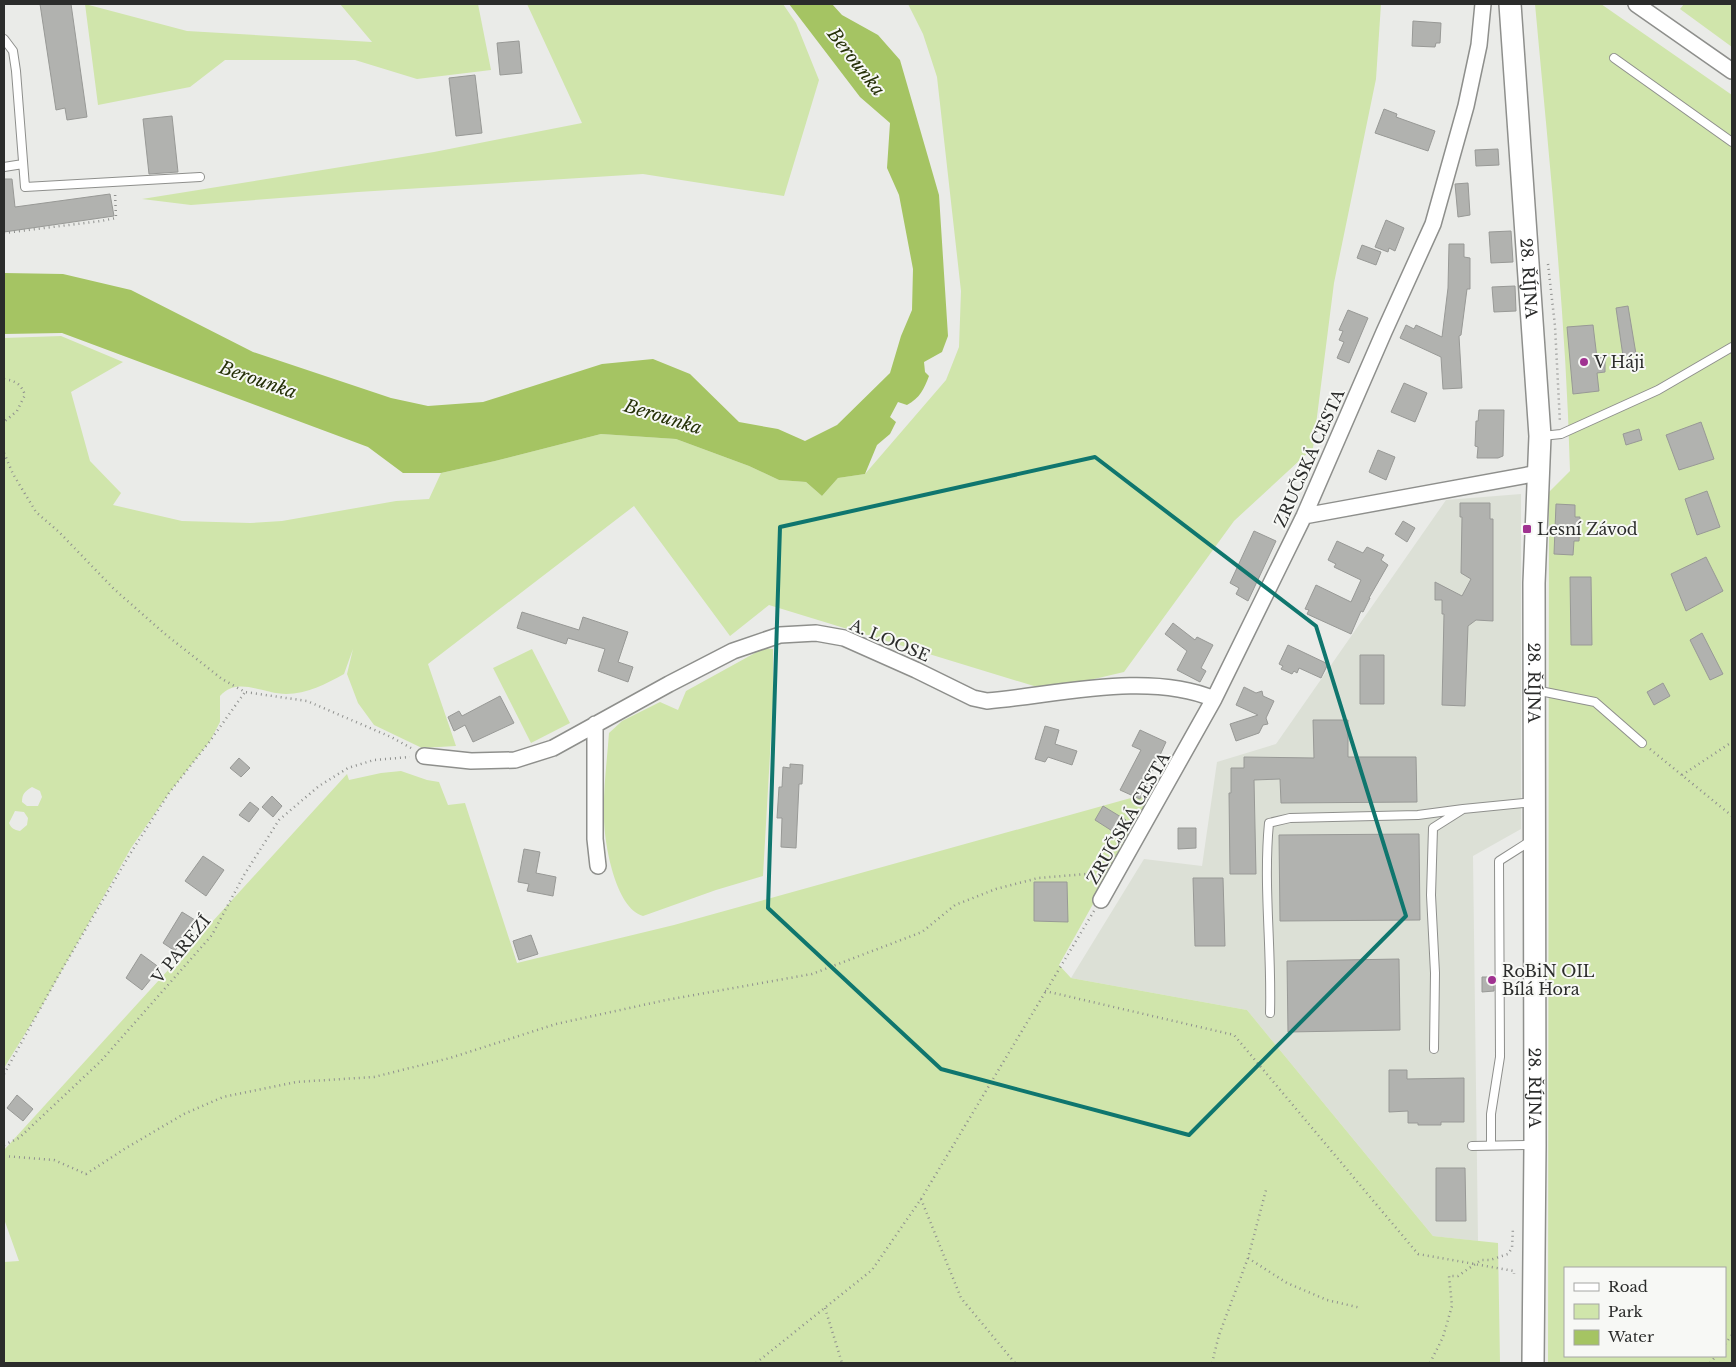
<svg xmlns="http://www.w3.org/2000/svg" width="1736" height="1367" font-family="'Libre Baskerville',serif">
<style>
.built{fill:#dce0d6}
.green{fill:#d0e5ab;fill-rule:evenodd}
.water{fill:#a5c463}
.building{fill:#b1b2af;stroke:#989996}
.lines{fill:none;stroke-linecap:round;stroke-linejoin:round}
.service-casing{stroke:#8e8f8c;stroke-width:10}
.minor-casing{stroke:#8e8f8c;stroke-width:18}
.secondary-casing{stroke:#8e8f8c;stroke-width:24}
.path{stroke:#8f908e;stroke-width:2.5;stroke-dasharray:1 4;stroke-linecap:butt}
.service{stroke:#fff;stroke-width:8}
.minor{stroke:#fff;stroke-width:15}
.secondary{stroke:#fff;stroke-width:21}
.marked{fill:none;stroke:#0f766e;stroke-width:4;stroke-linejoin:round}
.poi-dot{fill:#a03291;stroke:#f7f8f5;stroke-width:2}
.labels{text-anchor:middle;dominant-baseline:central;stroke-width:4;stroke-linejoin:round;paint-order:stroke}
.street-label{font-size:16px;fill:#2b2c2b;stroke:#f7f8f5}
.poi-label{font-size:16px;fill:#2b2c2b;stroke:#f7f8f5;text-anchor:start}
.water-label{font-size:18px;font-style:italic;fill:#263108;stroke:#f7f8f5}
</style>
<rect width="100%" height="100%" fill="#eaebe8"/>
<path class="built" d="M1521,494V829L1473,856L1478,1241L1433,1236L1247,1010L1071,978L1144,859L1202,866L1217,762L1276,744L1446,500Z"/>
<path class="green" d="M340,4H478L491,70L417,79L355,60H225L190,87L98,105L85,4L187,31L372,42Z
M527,4H783L796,23L819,80L784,196L643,174L358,192L191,205L142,199L434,152L582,123Z
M908,4H1381L1376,79L1334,283L1313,448L1234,521L1124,672L1047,690L769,605L730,636L634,506L428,664L456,746L422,748L374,725L358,703L347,674L353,649L344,674C326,684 307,694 286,694C263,694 238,676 220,696V722L210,741L169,793L131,848L39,1011L4,1068V338L61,336L123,362L71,392L90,461L121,493L113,505L182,521L250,523L282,521L396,501L429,499L441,473L495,461L601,434L676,439L749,466L779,480L806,482L822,496L838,478L865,474L946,380L959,347L961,291L937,77L923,34ZM32,787L40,791L42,797L38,806H27L22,802C22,794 25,791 32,787ZM15,811L24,812L28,818L27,825L20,831C14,830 11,828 9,823Z
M1535,4H1601L1732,95V1363H1548L1549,492L1570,471C1566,315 1549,159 1535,4ZM1565,1268H1725V1356H1565Z
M1684,4H1732V47L1680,9Z
M764,648L773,649V702L763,876L716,890L643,916C615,908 604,842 604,817C603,790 607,761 609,733L622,721L660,702L678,710L686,691Z
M532,649L570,723L531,743L493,668Z
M401,771L427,780L439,782L448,805L465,803L517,963L674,925L1156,791L1059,965L1071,978L1247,1010L1433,1236L1498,1243L1500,1363H4V1262L19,1261L4,1219V1150L347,774L349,780L381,773Z"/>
<path class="water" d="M789,4H832L842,15L878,35L900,60L939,195L948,336L942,352L924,362L925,372L929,376C924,389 920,398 907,405L898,402L890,417L896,422L890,434L877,445L865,474L838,478L822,496L806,482L779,480L749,466L676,439L601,434L495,461L441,473H403L368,447L62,333L4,334V273L63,274L131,290L253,352L391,398L428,406L483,402L602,364L653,359L690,374L739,422L778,429L805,441L837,425L890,373L901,336L912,310L913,269L899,195L887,168L890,123L860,97Z"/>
<path class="building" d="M40,4H71L87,117L67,120L65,108L56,110Z
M1413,21L1441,23L1440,43H1436L1435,47L1412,46Z
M519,41L522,73L500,75L497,43Z
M475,75L482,133L456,136L449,78Z
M1384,109L1397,114L1396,117L1435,131L1428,151L1375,133Z
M172,116L178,172L149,174L143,119Z
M1498,149L1499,165L1476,166L1475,150Z
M4,179H12L15,207L110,194L114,216L4,232Z
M1468,183L1470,215L1458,217L1455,184Z
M1386,220L1404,228L1395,251L1389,248L1388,252L1375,247Z
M1511,231L1513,262L1491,263L1489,232Z
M1449,244H1464V257L1470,258V289H1467L1461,335L1459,336L1462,388L1443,389L1441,357L1400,338L1406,325L1414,329L1416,325L1442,337L1448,288Z
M1362,245L1381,252L1376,265L1357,258Z
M1515,286L1516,311L1494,312L1492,287Z
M1628,306L1636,354L1623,356L1616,308Z
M1348,310L1368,318L1349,363L1337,358L1344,342L1339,340L1343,331L1339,330Z
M1593,325L1597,358L1605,357V372L1597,373L1599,391L1573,394L1567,327Z
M1404,383L1427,393L1415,422L1391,412Z
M1479,410H1504L1503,456L1498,458H1477L1478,447L1475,446L1476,421H1478Z
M1701,422L1714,459L1679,470L1666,435Z
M1639,429L1642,440L1626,445L1623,434Z
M1378,450L1395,457L1386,480L1369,472Z
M1707,491L1720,527L1697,535L1685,499Z
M1460,503H1490V519H1493V621L1476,620L1468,626L1465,706L1442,705L1444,614H1442V600H1435V582L1462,596L1471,579L1461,573L1462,517H1460Z
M1556,504L1575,505V517H1580L1579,541H1574L1573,555L1554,554Z
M1403,521L1415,528L1407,542L1395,534Z
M1254,531L1276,541L1248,601L1236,594L1239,588L1230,583Z
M1337,541L1363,553L1367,547L1384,555L1381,560L1388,565L1369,598H1370L1363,612L1361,611L1351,634L1307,614L1309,610L1305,609L1316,585L1351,602L1361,580L1334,567L1336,564L1328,560Z
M1706,557L1723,591L1686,611L1671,574Z
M1570,577H1591L1592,645H1571Z
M522,612L579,630L583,617L628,632L618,662L633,667L628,682L598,671L605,649L568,638L566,644L517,628Z
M1173,623L1195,640L1197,637L1213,645L1201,668L1206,671L1200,682L1177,670L1187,651L1165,634Z
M1702,633L1723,674L1710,680L1690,640Z
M1288,645L1328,664L1321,678L1299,668L1297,673L1294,671L1292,674L1281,669L1283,666L1279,664Z
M1360,655H1384V704H1360Z
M1663,683L1670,696L1654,705L1647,692Z
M1244,687L1256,693L1262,691L1263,696L1274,701L1266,718L1268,724L1263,725L1259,733L1236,741L1230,724L1258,715L1236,705Z
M500,696L514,723L473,742L465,725L454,731L448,717L459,711L462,716Z
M1313,720H1348V757H1416L1417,802L1281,803L1280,779L1254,780L1256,874H1230L1229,793H1231V768H1244V757L1314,758Z
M1045,726L1059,730L1055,744L1077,751L1072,765L1048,757L1045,762L1035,759Z
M1140,730L1166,742L1140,799L1120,790L1141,750L1132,746Z
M239,758L250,768L241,777L230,768Z
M790,764L803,765L802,784H799L796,848L781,847L782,818H777L779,787H782L783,767L790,768Z
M272,796L282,806L273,817L262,807Z
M250,802L259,809L249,822L239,815Z
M1103,806L1126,820L1117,834L1095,820Z
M1178,828H1196V848L1178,849Z
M1419,834L1420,920L1280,921L1279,835Z
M524,849L540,852L536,873L556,877L553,896L527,891L529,884L518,882Z
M203,856L224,870L206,896L185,881Z
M1193,878H1223L1225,946H1195Z
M1034,882H1067L1068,922L1034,921Z
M182,912L195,920L175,951L163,943Z
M531,935L538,954L519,960L513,941Z
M141,954L160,968L142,990L126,978Z
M1399,959L1400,1030L1288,1032L1287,961Z
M1482,977H1494V991L1482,992Z
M1389,1070H1407V1079L1464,1078V1122H1441V1125H1418V1123H1408V1111L1389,1112Z
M17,1095L33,1109L23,1121L7,1108Z
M1436,1168H1465L1466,1221H1436Z"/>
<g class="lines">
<defs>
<path id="service" d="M4,39L13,51L16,71L25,187L200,177
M1614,58L1732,142
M4,167L23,164
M1542,436L1561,434L1658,390L1732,347
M1535,690L1595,702L1642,743
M1270,1013C1272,950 1263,886 1269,823L1290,818L1418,815L1463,809
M1434,1049L1435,973L1431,895L1433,828L1463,809L1534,802
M1491,1145V1114L1500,1057L1499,861L1532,840
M1472,1146L1533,1145"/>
<path id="minor" d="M1636,4L1732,71
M1304,516L1539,473
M595,724V839L598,866
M424,756L471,761L515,760L553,748L669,684L733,651L780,635L816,633L844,638L916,670L973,698L987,701C1056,695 1149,671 1214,699
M1101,900L1214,699L1304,516L1384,332L1433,224L1466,106L1479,45L1483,4"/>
<g id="secondary">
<path id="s1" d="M1510,4L1540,436L1534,583L1535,1145L1533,1363"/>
</g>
</defs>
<use href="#service" class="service-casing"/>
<use href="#minor" class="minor-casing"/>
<use href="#secondary" class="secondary-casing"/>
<path class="path" d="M4,233L101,221L116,218L115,192
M1548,264L1555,326L1560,423
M4,379C16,381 21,384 25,395L17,411L4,422
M4,453L13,474L36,512L59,532L114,589L165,634L222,679L245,692L307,701L391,737L411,748
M1650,749L1732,816
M1682,775L1732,742
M1045,991L1234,1035L1418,1254L1514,1271V1274
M4,1074L61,971L130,854L169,793L210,741L245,692
M4,1145L19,1138L101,1061L212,935L244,875L279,820L319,786L348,768L374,760L410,757
M4,1156L54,1160L86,1174L126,1148L184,1114L223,1097L296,1082L374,1077L450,1058L556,1024L666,1000L812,974L922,932L955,905L996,889L1038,878L1086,874L1098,878
M921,1199L961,1298L1015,1363
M1248,1258L1287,1283L1327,1300L1361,1308
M825,1308L842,1363
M1725,1344L1732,1335
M756,1363L872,1270L921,1199L1094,911
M1212,1363L1219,1335L1248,1258L1266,1190
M1430,1363L1443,1337L1452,1306L1449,1276H1458L1481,1260H1490L1508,1254L1512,1248L1513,1228
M1710,1363L1716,1356"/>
<use href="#service" class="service"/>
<use href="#minor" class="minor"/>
<use href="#secondary" class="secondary"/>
</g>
<path class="marked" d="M1095,457L1316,626L1406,916L1189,1135L941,1069L768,908L780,527Z"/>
<g class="poi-dot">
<circle cx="1584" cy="362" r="5"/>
<rect x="1522" y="524" width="10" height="10" rx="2.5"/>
<circle cx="1492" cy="980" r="5"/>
</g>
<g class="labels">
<g class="street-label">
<text stroke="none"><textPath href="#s1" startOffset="275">28. ŘÍJNA</textPath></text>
<text transform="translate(1309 458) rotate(-66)">ZRUČSKÁ CESTA</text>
<text transform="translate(890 640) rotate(23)">A. LOOSE</text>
<text stroke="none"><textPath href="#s1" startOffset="680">28. ŘÍJNA</textPath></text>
<text transform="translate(1128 818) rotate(-60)">ZRUČSKÁ CESTA</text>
<text transform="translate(181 949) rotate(-51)">V PAREZÍ</text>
<text stroke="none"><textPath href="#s1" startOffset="1085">28. ŘÍJNA</textPath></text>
</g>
<g class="poi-label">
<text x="1594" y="362">V Háji</text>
<text x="1537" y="529">Lesní Závod</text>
<text x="1502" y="971">RoBiN OIL<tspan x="1502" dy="18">Bílá Hora</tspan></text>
</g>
<g class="water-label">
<text transform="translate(856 62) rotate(52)">Berounka</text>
<text transform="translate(258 380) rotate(19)">Berounka</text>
<text transform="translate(663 417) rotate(17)">Berounka</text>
</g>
</g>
<rect width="1736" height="1367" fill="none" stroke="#2b2c2b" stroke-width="10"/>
<rect x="1564" y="1267" width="162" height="90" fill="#f7f8f5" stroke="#a5a6a4"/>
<rect x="1574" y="1283" width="25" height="8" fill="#ffffff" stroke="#a5a6a4"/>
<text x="1608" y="1292" font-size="15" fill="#2b2c2b">Road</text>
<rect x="1574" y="1304" width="25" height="15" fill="#d0e5ab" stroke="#a5a6a4"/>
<text x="1608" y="1317" font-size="15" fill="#2b2c2b">Park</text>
<rect x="1574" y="1330" width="25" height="15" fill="#a5c463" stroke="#a5a6a4"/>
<text x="1608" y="1342" font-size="15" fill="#2b2c2b">Water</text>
</svg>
